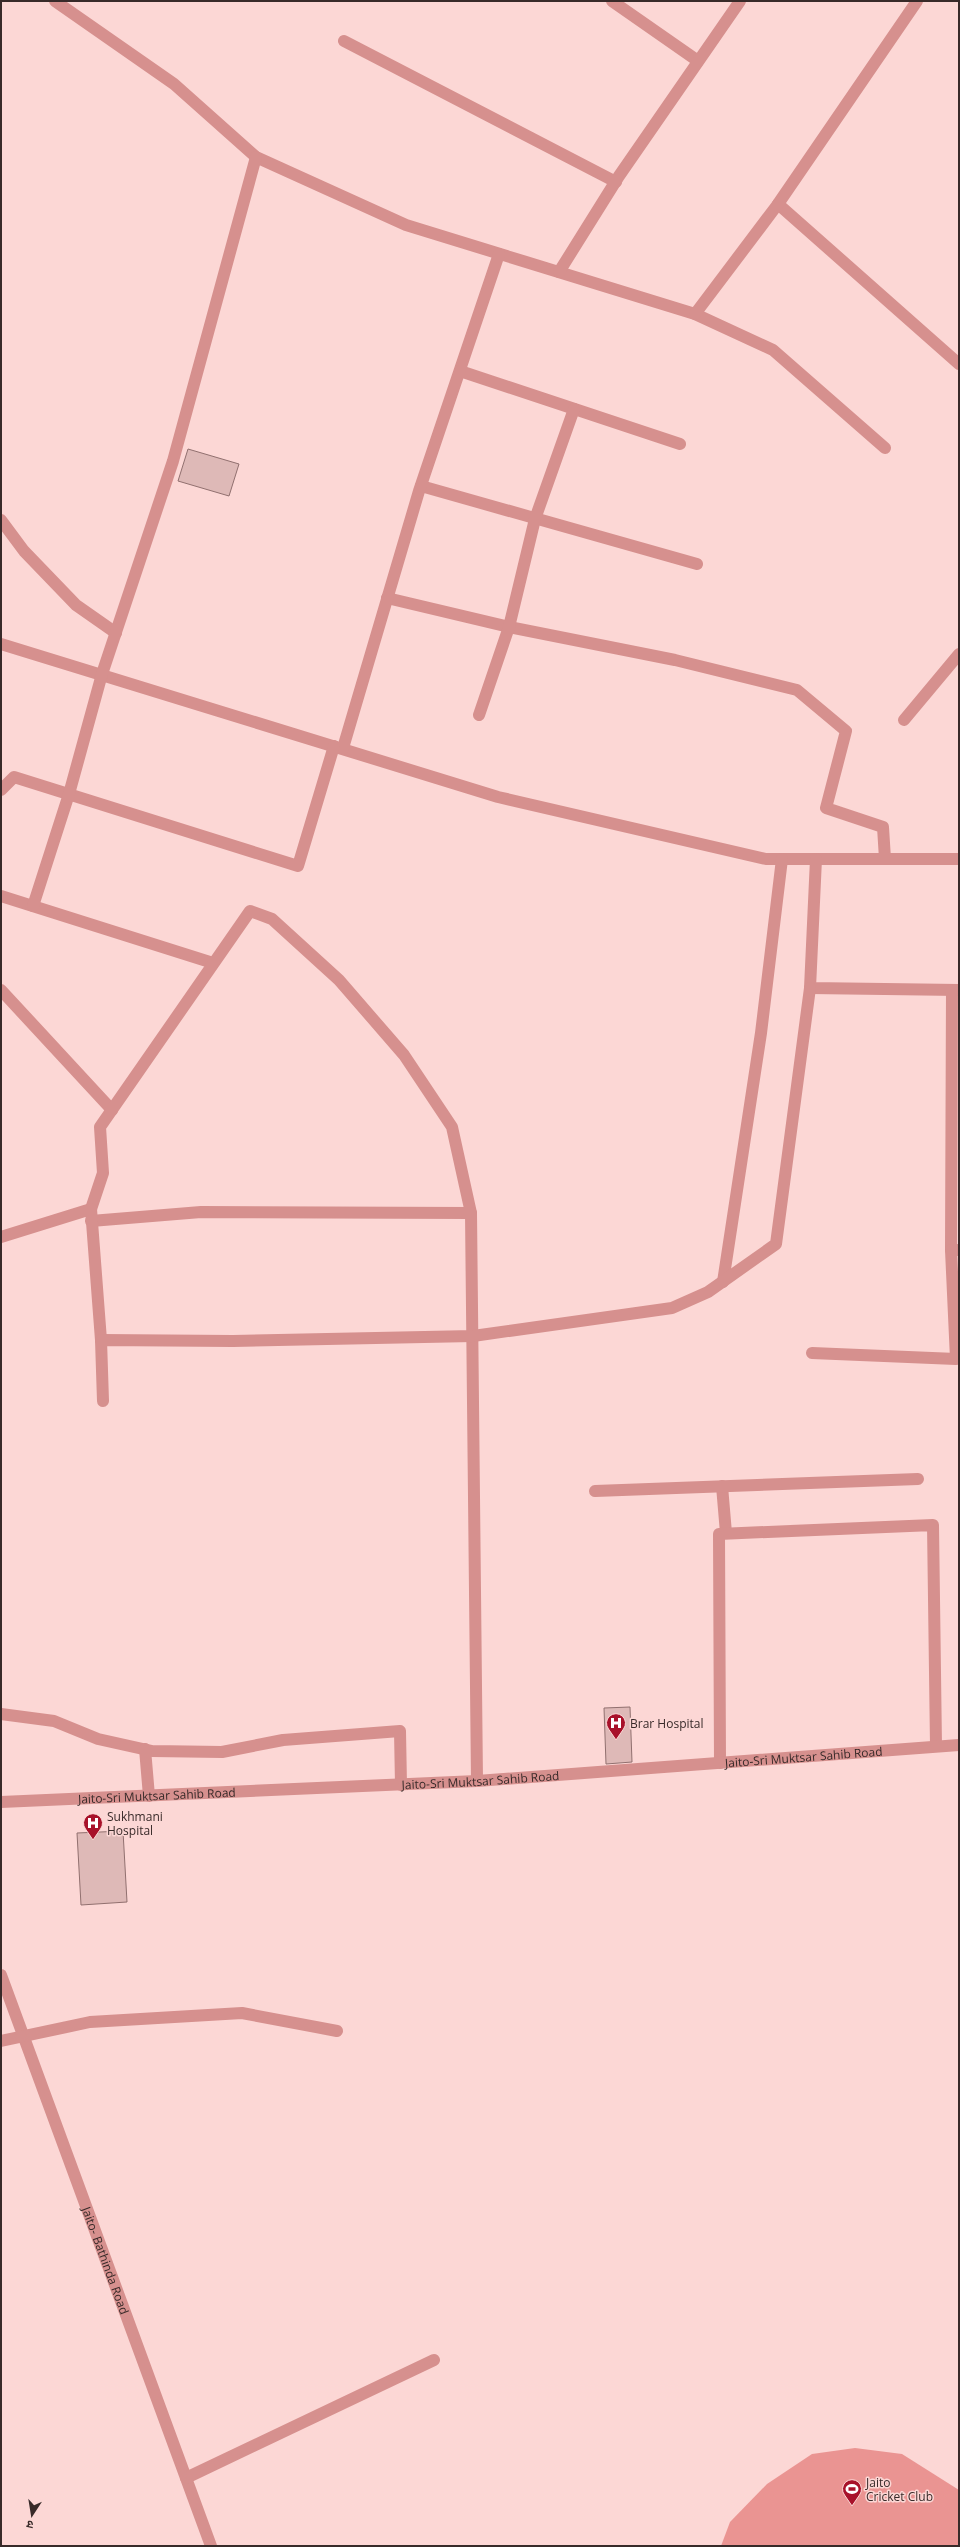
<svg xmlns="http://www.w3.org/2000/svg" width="960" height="2547" font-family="'Open Sans','Noto Sans Devanagari',sans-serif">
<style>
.green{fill:#ea9492}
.building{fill:#deb9b7;stroke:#91706f}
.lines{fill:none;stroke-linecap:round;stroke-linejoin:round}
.minor{stroke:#d6908e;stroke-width:12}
.labels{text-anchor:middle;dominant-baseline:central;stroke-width:3;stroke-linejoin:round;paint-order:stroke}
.poi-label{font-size:12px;fill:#382a29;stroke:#fcd7d5;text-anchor:start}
.street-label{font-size:12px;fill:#382a29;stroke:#fcd7d5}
</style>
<rect width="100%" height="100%" fill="#fcd7d5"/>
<path class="green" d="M855,2448L902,2454L959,2490V2546H721L730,2522L767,2484L812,2454Z"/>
<path class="building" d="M188,449L239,464L229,496L178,481Z
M630,1707L632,1762L606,1764L604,1708Z
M123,1831L127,1902L81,1905L77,1833Z"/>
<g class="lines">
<g class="minor">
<path d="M55,1L174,84L256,157L406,225L695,314L773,350L885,448"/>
<path d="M612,1L698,61"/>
<path d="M344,41L616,182"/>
<path d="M778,204L959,364"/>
<path d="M559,272L619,176L740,1"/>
<path d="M695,314L778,204L917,1"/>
<path d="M460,371L680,444"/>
<path d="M421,486L697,564"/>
<path d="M1,520L24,551L76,605L116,633"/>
<path d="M387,598L509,627L675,660L797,690L846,731L826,808L883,827L885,859"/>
<path d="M1,644L498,797L766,859H959"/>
<path d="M479,715L509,627L535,519L574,409"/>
<path d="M904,720L959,654"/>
<path d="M343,748L419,491L499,254"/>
<path d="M1,790L14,777L298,866L334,746"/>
<path d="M816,859L810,988L959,990"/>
<path d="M1,896L213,963"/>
<path d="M33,906L69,794L102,674L173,461L256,157"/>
<path d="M1,990L112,1110"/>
<path d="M91,1209L103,1173L100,1127L250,911L272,919L339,980L404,1055L452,1127L471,1213"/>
<path d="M91,1221L201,1212L471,1213L477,1781"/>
<path d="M1,1237L91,1209L101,1340"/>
<path d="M951,1250L952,990"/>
<path d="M723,1282L761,1033L782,859"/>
<path d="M812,1353L956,1359L951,1250H959"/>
<path d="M103,1401L101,1340L233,1341L473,1336L672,1308L708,1292L776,1244L810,988"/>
<path d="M722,1486L726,1533"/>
<path d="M595,1491L918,1479"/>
<path d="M1,1714L54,1721L98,1739L152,1751L222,1752L283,1740L400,1731L401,1785"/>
<path d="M145,1749L149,1796"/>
<path d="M720,1763L719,1534L933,1525L936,1746"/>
<path id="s1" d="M1,1802L477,1781L959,1745"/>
<path id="s2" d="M1,1975L211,2546"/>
<path d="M1,2041L90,2022L242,2013L337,2031"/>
<path d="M186,2478L434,2360"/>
</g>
</g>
<defs>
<symbol id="hospital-pin" viewBox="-11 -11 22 30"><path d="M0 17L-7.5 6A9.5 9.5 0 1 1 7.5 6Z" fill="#a8112a" stroke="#fcd7d5"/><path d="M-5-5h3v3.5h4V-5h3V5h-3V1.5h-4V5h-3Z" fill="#fff"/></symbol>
<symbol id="stadium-pin" viewBox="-11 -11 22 30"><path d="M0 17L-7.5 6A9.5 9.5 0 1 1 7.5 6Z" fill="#a8112a" stroke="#fcd7d5"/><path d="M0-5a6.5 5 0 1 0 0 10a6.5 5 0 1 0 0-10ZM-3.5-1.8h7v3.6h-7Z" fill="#fff"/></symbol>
</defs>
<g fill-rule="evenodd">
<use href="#hospital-pin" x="605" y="1712" width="22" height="30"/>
<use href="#hospital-pin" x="82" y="1812" width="22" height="30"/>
<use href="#stadium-pin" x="841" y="2478" width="22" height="30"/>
</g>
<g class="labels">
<g class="poi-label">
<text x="630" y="1723">Brar Hospital</text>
<text x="107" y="1816">Sukhmani<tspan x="107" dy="14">Hospital</tspan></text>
<text x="866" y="2482">Jaito<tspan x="866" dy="14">Cricket Club</tspan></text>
</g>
<g class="street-label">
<text stroke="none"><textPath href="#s1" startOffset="804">Jaito-Sri Muktsar Sahib Road</textPath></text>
<text stroke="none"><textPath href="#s1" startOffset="480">Jaito-Sri Muktsar Sahib Road</textPath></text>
<text stroke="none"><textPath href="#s1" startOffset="156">Jaito-Sri Muktsar Sahib Road</textPath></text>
<text stroke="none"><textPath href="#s2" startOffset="304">Jaito- Bathinda Road</textPath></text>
</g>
</g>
<rect width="960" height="2547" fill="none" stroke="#382a29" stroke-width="4"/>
<g transform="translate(32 2515) rotate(192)" stroke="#fcd7d5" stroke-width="3" paint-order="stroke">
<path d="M0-3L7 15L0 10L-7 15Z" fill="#382a29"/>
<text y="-6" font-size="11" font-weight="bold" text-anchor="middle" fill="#382a29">उ</text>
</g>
</svg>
